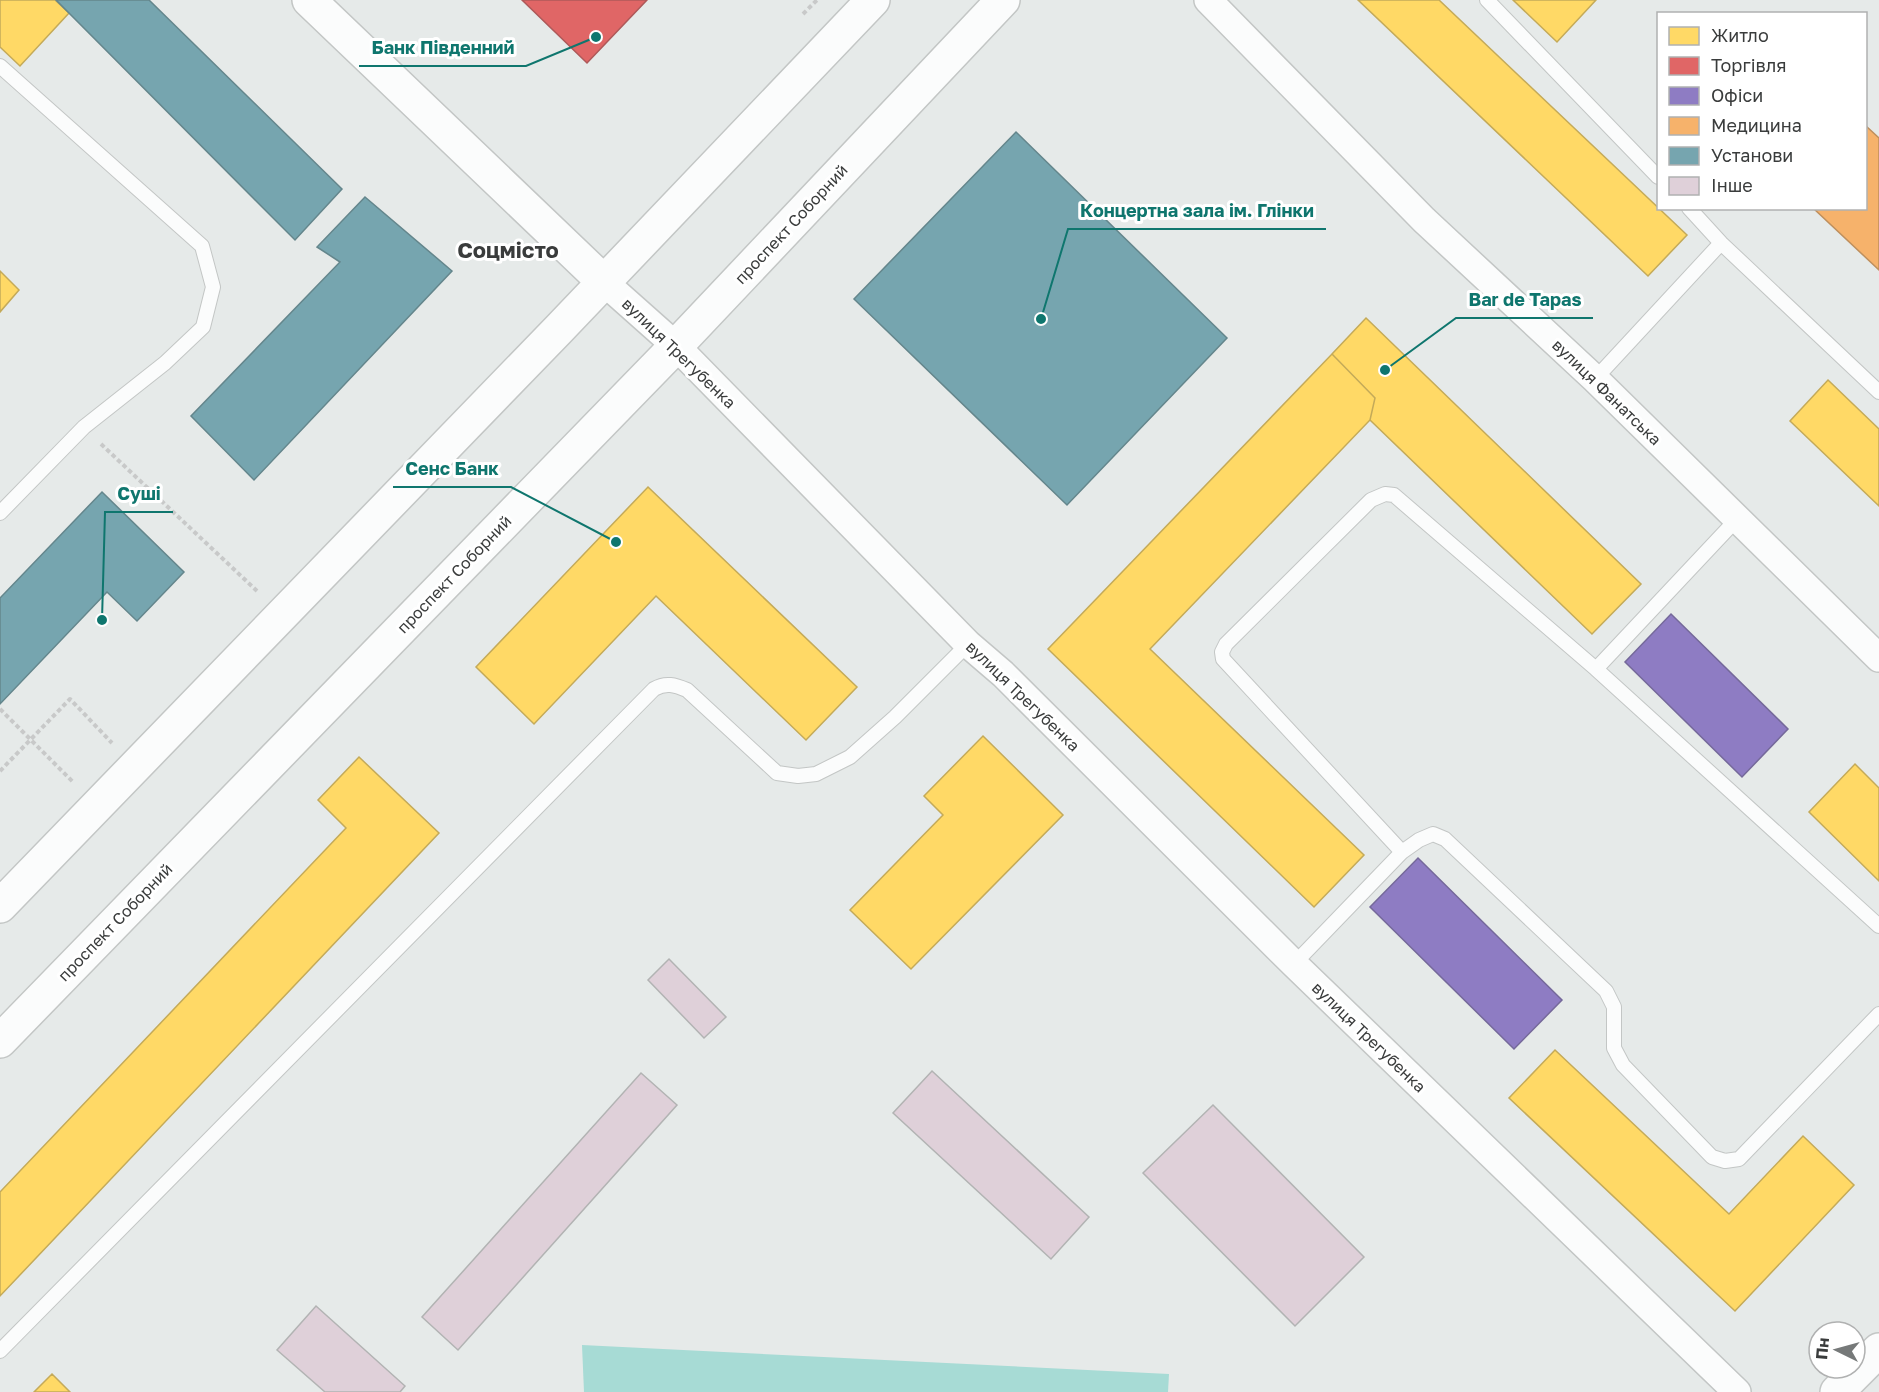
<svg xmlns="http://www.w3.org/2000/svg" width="1879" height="1392" font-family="'Golos Text',sans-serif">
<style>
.green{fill:#a7dbd5}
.homes{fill:#ffd966;stroke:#c4aa59;stroke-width:1.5}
.shops{fill:#e06666;stroke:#ae5959;stroke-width:1.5}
.offices{fill:#8e7cc3;stroke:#75699a;stroke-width:1.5}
.health{fill:#f6b26b;stroke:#be8f5d;stroke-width:1.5}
.public{fill:#76a5af;stroke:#64868c;stroke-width:1.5}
.building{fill:#dfd0d9;stroke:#b2b3b3;stroke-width:1.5}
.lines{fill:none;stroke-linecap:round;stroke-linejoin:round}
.lane-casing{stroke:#c3c6c5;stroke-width:16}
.street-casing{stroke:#c3c6c5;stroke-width:30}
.secondary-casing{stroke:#c3c6c5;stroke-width:36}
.primary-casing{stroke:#c3c6c5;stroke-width:36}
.path{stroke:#c8c9c9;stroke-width:4;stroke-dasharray:4.5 3;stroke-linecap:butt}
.lane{stroke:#fbfcfc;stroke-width:14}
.street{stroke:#fbfcfc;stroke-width:27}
.secondary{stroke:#fbfcfc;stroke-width:33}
.primary{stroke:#fbfcfc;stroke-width:33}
.labels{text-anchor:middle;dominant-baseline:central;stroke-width:6;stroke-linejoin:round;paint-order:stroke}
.street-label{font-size:16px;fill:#3a3c3c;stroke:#fff}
.district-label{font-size:22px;font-weight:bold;fill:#3a3c3c;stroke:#fff}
.leader{fill:none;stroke:#0f766e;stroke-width:2}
.callout-dot{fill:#0f766e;stroke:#fff;stroke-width:2}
.callout-label{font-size:18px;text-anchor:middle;font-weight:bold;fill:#0f766e;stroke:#fff;stroke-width:6;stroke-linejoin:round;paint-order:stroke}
</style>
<rect width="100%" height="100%" fill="#e6eae9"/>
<path class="green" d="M582,1345L1169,1374L1168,1392H584Z"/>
<path class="homes" d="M0,0H55L69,13L20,66L0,47Z
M1358,0H1439L1687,235L1648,276Z
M1513,0H1596L1557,42Z
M0,271L19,290L0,312Z
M1366,318L1641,584L1592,634L1370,420L1375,398L1332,354Z
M1332,354L1375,398L1370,420L1150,649L1364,855L1314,907L1048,649Z
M1828,380L1879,429V506L1790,421Z
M648,487L857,687L806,740L656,596L534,724L476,667Z
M983,736L1063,815L911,969L850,910L943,815L924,796Z
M359,757L439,833L0,1296V1192L346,828L318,800Z
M1855,764L1879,788V881L1809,812Z
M1555,1050L1729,1214L1803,1136L1854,1185L1735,1311L1509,1098Z
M52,1374L70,1392H34Z"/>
<path class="shops" d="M522,0H647L587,63Z"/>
<path class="offices" d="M1671,614L1788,729L1742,777L1625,662Z
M1418,858L1562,1000L1514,1049L1370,907Z"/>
<path class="health" d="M1866,126L1879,138V270L1813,208H1866Z"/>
<path class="public" d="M56,0H149L342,189L295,240Z
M1016,132L1227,338L1067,505L854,299Z
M365,197L452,271L254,480L191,416L340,262L317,247Z
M102,492L184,572L137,621L107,592L0,704V598Z"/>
<path class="building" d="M669,959L726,1017L704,1038L648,980Z
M932,1071L1089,1217L1051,1259L893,1113Z
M641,1073L677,1105L458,1350L422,1317Z
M1213,1105L1364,1257L1295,1326L1143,1173Z
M316,1306L405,1386L400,1392H325L277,1350Z"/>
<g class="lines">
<defs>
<path id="lane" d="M1487,0L1658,177
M0,66L202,246L213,287L203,327L165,363L84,427L0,513
M1689,208L1721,243L1879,392
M1595,379L1721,243
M1596,669L1879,926
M1402,852L1419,840L1433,834L1445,839L1606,991L1614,1007V1048L1623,1065L1712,1157L1725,1161L1739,1159L1879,1014
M1294,964L1402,852L1223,659L1222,652L1226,644L1371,500L1385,494L1394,495L1596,669L1737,519
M0,1351L654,689C666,682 675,685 687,690L777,773L798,776L816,774L850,757L895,717L968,644"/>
<path id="street" d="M1208,0L1424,220L1595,379L1879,658
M604,282L676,346L968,644L1003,674L1294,964L1737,1392"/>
<path id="secondary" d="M309,0L604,282
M1837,1392L1879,1350"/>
<path id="primary" d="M0,906L559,329L873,0
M0,1041L676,346L1003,0"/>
</defs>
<use href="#lane" class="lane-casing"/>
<use href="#street" class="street-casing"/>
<use href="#secondary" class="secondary-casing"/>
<use href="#primary" class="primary-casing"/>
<path class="path" d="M803,14L817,0
M101,444L257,591
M0,709L73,782
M0,771L70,699L112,743"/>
<use href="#lane" class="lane"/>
<use href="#street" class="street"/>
<use href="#secondary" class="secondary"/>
<use href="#primary" class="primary"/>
</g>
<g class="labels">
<g class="street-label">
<text transform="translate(791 224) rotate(-47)">проспект Соборний</text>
<text transform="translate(679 353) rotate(44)">вулиця Трегубенка</text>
<text transform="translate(1607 392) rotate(44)">вулиця Фанатська</text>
<text transform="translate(454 574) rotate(-46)">проспект Соборний</text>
<text transform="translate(1023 696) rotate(44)">вулиця Трегубенка</text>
<text transform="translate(115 922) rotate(-46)">проспект Соборний</text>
<text transform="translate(1369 1037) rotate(44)">вулиця Трегубенка</text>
</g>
<g class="district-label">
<text x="508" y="249">Соцмісто</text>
</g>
</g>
<path class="leader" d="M596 37L526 66H359M1041 319L1068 229H1326M1385 370L1456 318H1593M616 542L511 487H393M102 620L105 512H173"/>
<g class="callout-dot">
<circle cx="596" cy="37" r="6"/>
<circle cx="1041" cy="319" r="6"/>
<circle cx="1385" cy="370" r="6"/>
<circle cx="616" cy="542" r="6"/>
<circle cx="102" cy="620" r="6"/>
</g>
<g class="callout-label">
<text x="443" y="54">Банк Південний</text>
<text x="1197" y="217">Концертна зала ім. Глінки</text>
<text x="1525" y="306">Bar de Tapas</text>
<text x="452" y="475">Сенс Банк</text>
<text x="139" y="500">Суші</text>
</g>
<rect x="1657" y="12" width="210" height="198" fill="#ffffff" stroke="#b0b1b1" stroke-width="1.5"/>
<rect x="1669" y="27" width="30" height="18" fill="#ffd966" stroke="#b0b1b1" stroke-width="1.5"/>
<text x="1711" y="42" font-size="18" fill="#3a3c3c">Житло</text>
<rect x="1669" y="57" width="30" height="18" fill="#e06666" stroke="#b0b1b1" stroke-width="1.5"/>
<text x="1711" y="72" font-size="18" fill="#3a3c3c">Торгівля</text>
<rect x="1669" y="87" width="30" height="18" fill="#8e7cc3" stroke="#b0b1b1" stroke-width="1.5"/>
<text x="1711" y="102" font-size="18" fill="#3a3c3c">Офіси</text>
<rect x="1669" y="117" width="30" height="18" fill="#f6b26b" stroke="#b0b1b1" stroke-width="1.5"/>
<text x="1711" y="132" font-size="18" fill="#3a3c3c">Медицина</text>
<rect x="1669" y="147" width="30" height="18" fill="#76a5af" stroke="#b0b1b1" stroke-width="1.5"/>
<text x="1711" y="162" font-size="18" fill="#3a3c3c">Установи</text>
<rect x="1669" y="177" width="30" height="18" fill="#dfd0d9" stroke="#b0b1b1" stroke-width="1.5"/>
<text x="1711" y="192" font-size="18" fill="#3a3c3c">Інше</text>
<g transform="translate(1837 1350) rotate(275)"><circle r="28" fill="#ffffff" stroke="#b0b1b1" stroke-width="1.5"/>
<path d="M0-4.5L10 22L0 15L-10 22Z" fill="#767979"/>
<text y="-9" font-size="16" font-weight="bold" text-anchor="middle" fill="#3a3c3c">Пн</text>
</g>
</svg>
